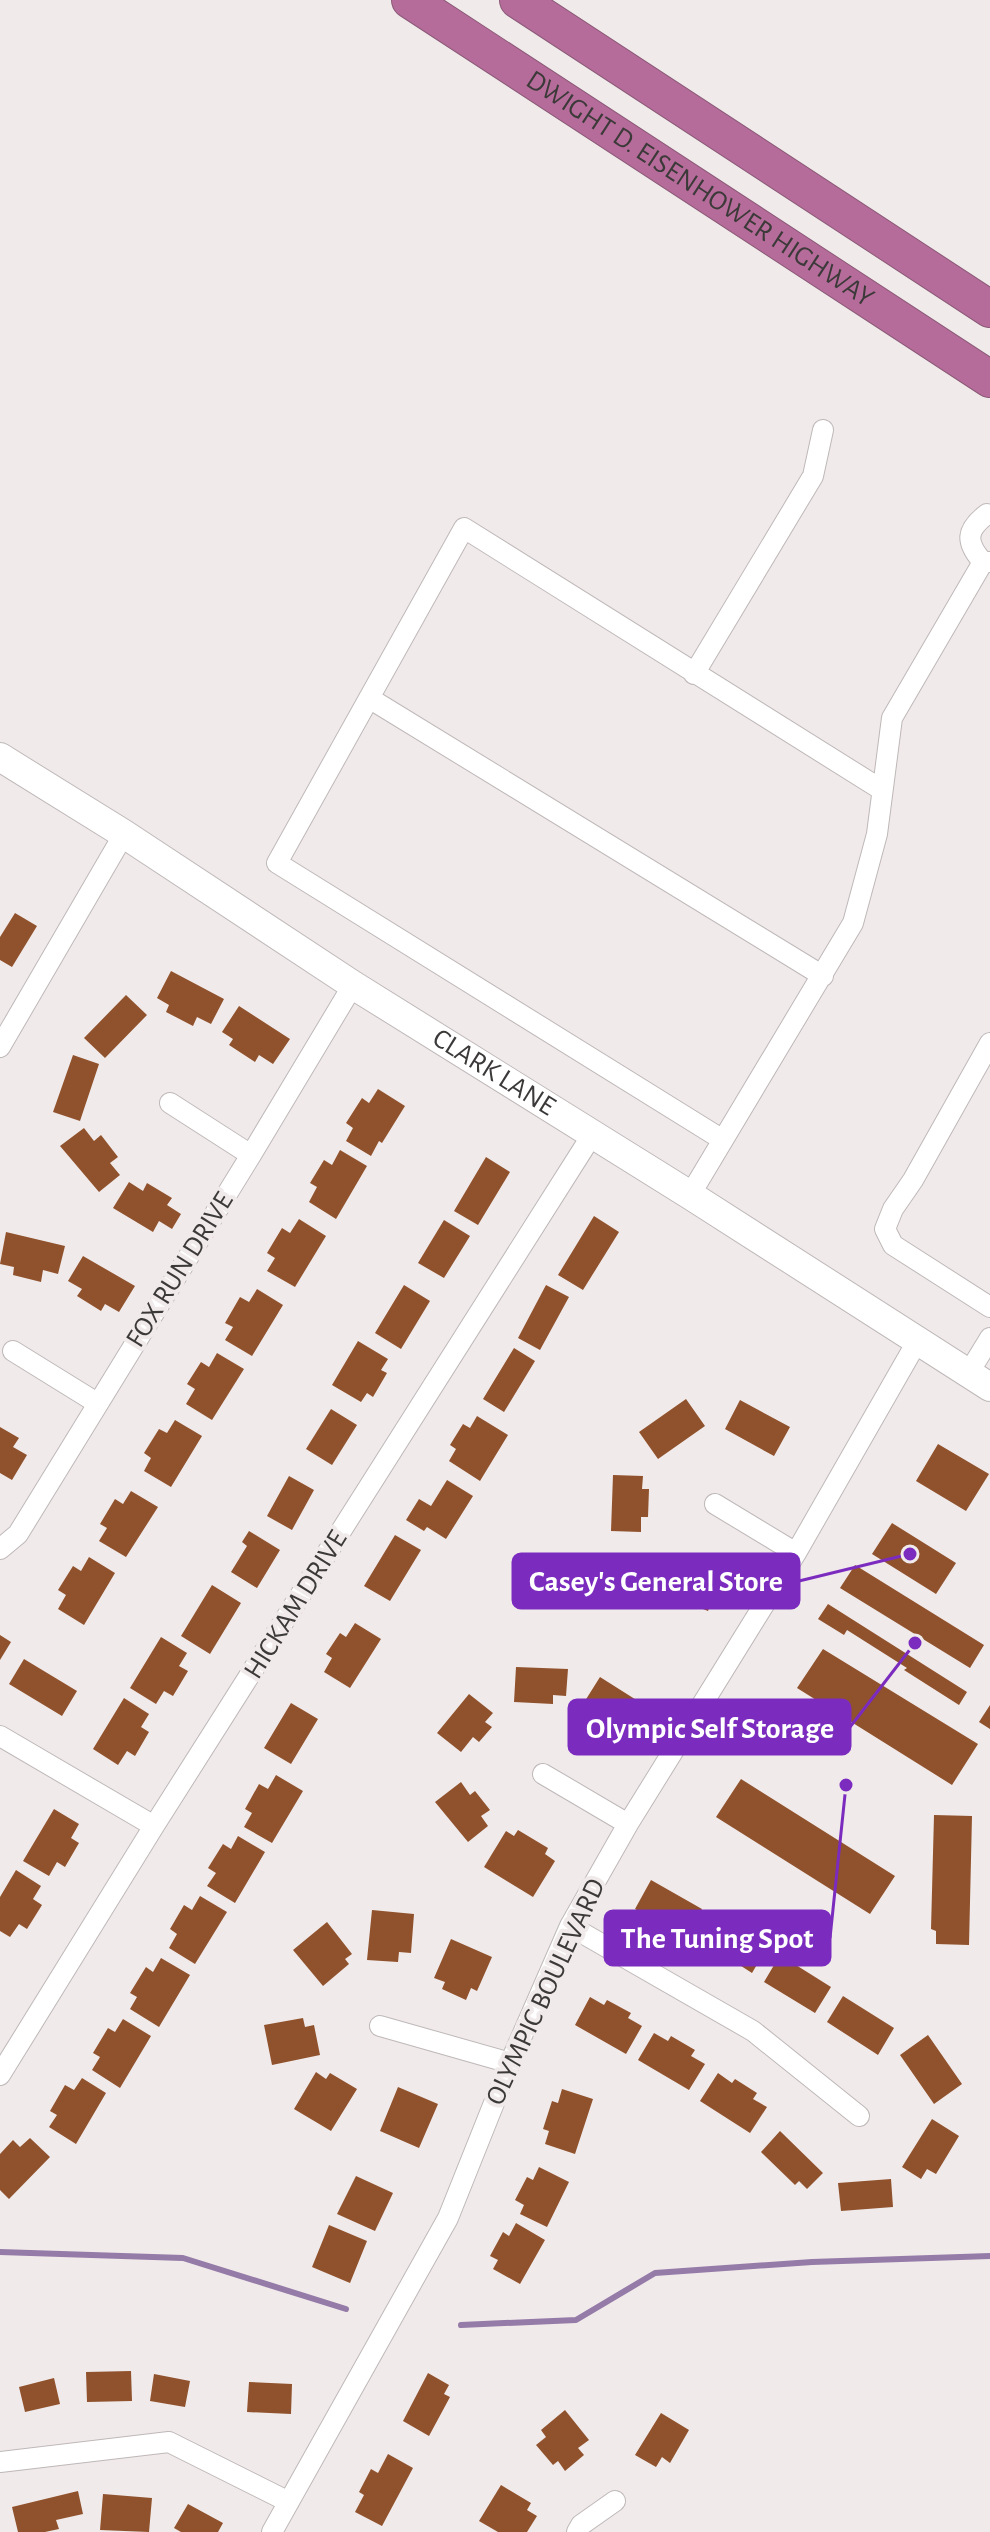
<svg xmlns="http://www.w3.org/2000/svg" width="990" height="2532" font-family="'Alegreya Sans',sans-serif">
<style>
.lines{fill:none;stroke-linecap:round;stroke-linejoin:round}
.stream{stroke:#957ba8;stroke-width:6}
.building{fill:#90522c}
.minor-casing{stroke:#bfb8b8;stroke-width:22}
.secondary-casing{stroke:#bfb8b8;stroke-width:30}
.motorway-casing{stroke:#8b5a78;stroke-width:38}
.minor{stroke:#fff;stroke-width:20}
.secondary{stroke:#fff;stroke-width:28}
.motorway{stroke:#b66c9a;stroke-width:36}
.labels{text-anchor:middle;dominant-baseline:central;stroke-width:8;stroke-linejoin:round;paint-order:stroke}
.street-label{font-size:28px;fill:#3c3939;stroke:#f1eaea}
.leader{fill:none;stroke:#7b2cbf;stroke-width:3}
.callout-dot{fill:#7b2cbf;stroke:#f1eaea;stroke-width:3}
.callout{fill:#7b2cbf;stroke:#7b2cbf;stroke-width:3}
.callout-label{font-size:30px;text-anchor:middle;font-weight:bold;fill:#fff}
</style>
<rect width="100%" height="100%" fill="#f1eaea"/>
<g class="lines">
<path class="stream" d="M0,2252L183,2258L346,2309
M461,2325L576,2320L655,2273L812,2262L990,2256"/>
</g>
<path class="building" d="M15,913L37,926L12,967L0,960V937Z
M171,971L224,999L211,1024L197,1017L193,1026L166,1012L169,1005L157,998Z
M126,995L147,1015L105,1058L84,1038Z
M239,1006L290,1039L273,1064L259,1055L255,1062L229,1045L233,1039L222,1032Z
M73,1055L99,1064L80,1121L53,1112Z
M378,1089L405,1106L382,1143L379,1141L371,1156L346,1141L353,1128L346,1123L362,1098L369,1103Z
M84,1128L94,1141L101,1135L118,1157L110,1163L120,1175L99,1192L60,1146Z
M340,1150L367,1166L336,1219L309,1202L317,1187L310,1183L324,1160L332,1165Z
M486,1157L510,1172L478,1225L454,1211Z
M129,1182L143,1191L147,1183L172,1198L167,1205L181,1214L172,1229L159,1221L153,1232L113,1208Z
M594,1216L619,1232L583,1290L558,1275Z
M299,1219L326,1236L295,1287L267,1271L275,1258L267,1253L282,1228L290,1233Z
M444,1220L470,1236L444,1278L418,1263Z
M6,1232L65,1246L58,1274L43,1270L41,1282L13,1275L14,1267L0,1264Z
M83,1256L135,1286L119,1312L105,1304L101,1311L77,1296L82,1289L68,1281Z
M404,1285L430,1301L401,1349L375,1333Z
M546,1285L569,1297L540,1350L518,1338Z
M257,1289L283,1305L252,1356L225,1340L233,1327L225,1323L240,1297L249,1302Z
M358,1341L388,1359L381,1370L387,1373L373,1397L367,1393L361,1402L332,1385Z
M514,1348L535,1361L504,1412L483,1399Z
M217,1353L244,1369L212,1420L186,1404L195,1389L187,1384L201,1362L209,1367Z
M686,1399L705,1426L658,1459L639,1432Z
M740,1400L790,1427L774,1456L725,1429Z
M331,1409L357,1425L332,1465L306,1449Z
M477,1416L508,1435L480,1481L449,1461L456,1449L450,1445L463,1424L470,1428Z
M175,1420L202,1436L171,1487L144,1471L151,1458L144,1453L159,1429L167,1433Z
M0,1427L19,1438L13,1447L27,1455L12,1480L0,1473Z
M938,1444L989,1474L966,1511L916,1481Z
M613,1475L643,1476L642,1489H649L648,1517H641V1532L611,1531Z
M289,1476L314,1490L292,1530L267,1516Z
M447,1480L473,1496L446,1539L427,1527L424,1531L406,1520L419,1499L431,1506Z
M131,1491L158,1507L126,1557L99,1541L107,1528L100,1524L115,1499L123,1504Z
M892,1523L956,1563L936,1594L872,1554Z
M249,1531L280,1550L257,1588L231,1572L247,1546L242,1542Z
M395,1535L421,1550L390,1601L364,1586Z
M89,1557L115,1573L84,1625L58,1609L66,1595L58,1590L73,1566L81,1571Z
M665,1559L720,1580L708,1611L654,1590Z
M855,1565L984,1645L970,1668L840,1588Z
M212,1585L241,1603L210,1654L181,1636Z
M828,1604L967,1692L959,1705L904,1670L907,1668L847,1630L844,1635L818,1619Z
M355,1623L381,1639L350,1688L324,1672L332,1658L326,1654L340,1633L346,1637Z
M0,1635L11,1642L0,1660Z
M161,1637L187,1653L179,1666L188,1671L173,1696L164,1691L156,1704L130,1688Z
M823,1649L978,1744L952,1785L797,1688Z
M24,1659L77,1691L62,1716L9,1684Z
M516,1667L568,1669L566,1696L553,1695V1704L514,1702Z
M600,1677L649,1708L628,1743L618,1737L614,1743L583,1724L587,1718L578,1712Z
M469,1694L493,1713L485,1722L492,1727L479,1742L473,1737L461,1752L437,1733Z
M124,1698L149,1714L141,1727L149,1732L135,1756L127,1751L118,1765L93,1749Z
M291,1703L318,1719L291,1764L264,1748Z
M990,1705V1729L979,1722Z
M276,1775L303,1791L272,1843L244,1827L252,1813L245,1809L259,1784L268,1789Z
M741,1779L895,1876L870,1914L716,1817Z
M461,1782L470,1795L475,1791L490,1810L481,1816L488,1826L468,1842L435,1802Z
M54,1809L79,1824L71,1838L79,1843L65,1867L57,1862L49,1876L23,1861Z
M934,1815L972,1816L969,1945L936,1944V1931L931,1929Z
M518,1830L548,1848L545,1854L555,1861L533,1897L484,1867L506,1831L514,1836Z
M238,1836L265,1852L235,1903L207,1886L216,1873L208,1868L223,1844L231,1849Z
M16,1870L41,1886L33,1899L42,1905L27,1929L19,1924L10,1937L0,1931V1897Z
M651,1880L702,1909L687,1936L635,1909Z
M200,1896L227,1912L195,1964L169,1948L177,1934L170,1929L184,1905L192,1910Z
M372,1910L414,1914L411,1953L399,1952L398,1962L367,1960Z
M717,1916L768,1946L752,1973L738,1964L736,1966L700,1945Z
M327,1922L352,1954L345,1959L349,1964L323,1986L293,1950Z
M451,1939L492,1957L477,1991L471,1988L466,2000L442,1989L445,1982L434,1978Z
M780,1955L831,1987L815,2013L764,1982Z
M161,1958L190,1975L159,2027L130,2009L137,1997L130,1993L146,1967L153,1972Z
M843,1996L894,2028L878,2055L827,2022Z
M590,1997L604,2005L607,2000L631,2013L628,2018L642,2026L626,2054L575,2025Z
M303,2018L305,2027L314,2025L320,2055L272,2065L264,2025Z
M123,2019L151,2036L120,2088L92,2070L100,2057L93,2053L108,2028L115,2032Z
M654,2033L668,2041L671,2036L695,2050L691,2056L705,2064L689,2090L638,2060Z
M928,2035L962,2084L934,2104L900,2055Z
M316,2072L326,2079L330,2073L357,2089L331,2131L294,2109Z
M718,2073L732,2083L735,2079L757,2093L753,2099L767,2107L750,2133L700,2101Z
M82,2078L106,2093L76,2144L49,2127L57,2115L50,2111L65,2085L74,2090Z
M398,2087L438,2104L419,2148L380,2131Z
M562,2089L593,2099L575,2154L545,2144L549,2131L543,2129L552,2101L558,2103Z
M932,2119L959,2136L936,2174L927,2169L921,2179L902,2167Z
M780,2131L823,2173L807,2189L799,2181L795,2185L761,2152Z
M30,2138L50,2157L9,2199L0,2190V2154L13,2140L20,2147Z
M539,2167L569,2182L547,2227L520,2214L524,2205L515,2200L527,2177L533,2180Z
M356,2176L393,2193L375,2231L337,2214Z
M891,2179L893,2207L841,2211L838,2183Z
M516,2223L545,2240L520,2284L493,2269L498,2260L490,2256L503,2232L509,2236Z
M329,2225L367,2241L350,2283L312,2267Z
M131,2371L132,2401L87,2402L86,2372Z
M428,2373L449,2385L444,2394L450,2397L429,2436L403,2421Z
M154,2374L190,2381L185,2407L150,2401Z
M54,2378L60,2404L25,2412L19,2387Z
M249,2382L292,2384L291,2414L247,2412Z
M565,2410L589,2440L578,2448L584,2455L565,2471L558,2461L553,2465L536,2445L546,2437L541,2430Z
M661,2413L689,2430L670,2463L662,2457L656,2467L635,2455Z
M388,2454L413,2468L382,2526L355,2512L364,2495L359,2492L371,2469L378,2473Z
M501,2485L531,2503L527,2510L537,2516L527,2532H498L479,2521Z
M78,2491L83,2514L56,2520L59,2529L45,2532H18L12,2507Z
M103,2494L152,2498L149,2532L100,2530Z
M188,2504L223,2523L218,2532H181L174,2528Z"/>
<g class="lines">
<defs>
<path id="minor" d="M990,515L987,514C966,530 965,542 983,562H990
M694,674L813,476L823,430
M369,698L823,976
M990,1043L913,1180L893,1209L885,1229L893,1245L990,1307
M0,1047L124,834
M170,1103L251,1155
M723,1140L277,863L464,528L882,790
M690,1195L853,923L877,834L892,718L983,562
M13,1351L97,1403
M968,1374L990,1338
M715,1504L796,1553
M0,1549L18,1534L251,1155L353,985
M0,1736L154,1826
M543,1774L628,1824
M570,1926L753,2031L859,2116
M380,2026L510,2063
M0,2075L154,1826L592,1135
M0,2462L169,2442L289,2502
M272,2532L448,2218L510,2063L570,1926L628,1824L796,1553L918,1340
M577,2532L581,2525L615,2501"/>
<g id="secondary">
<path id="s1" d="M0,757L124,834L353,985L690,1195L990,1387"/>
</g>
<g id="motorway">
<path id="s2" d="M410,0L990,379"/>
<path d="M518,0L990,309"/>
</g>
</defs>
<use href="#minor" class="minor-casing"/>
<use href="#secondary" class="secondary-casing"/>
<use href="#motorway" class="motorway-casing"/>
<use href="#minor" class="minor"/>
<use href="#secondary" class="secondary"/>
<use href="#motorway" class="motorway"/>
</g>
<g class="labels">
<g class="street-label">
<text stroke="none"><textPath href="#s2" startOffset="346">DWIGHT D. EISENHOWER HIGHWAY</textPath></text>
<text stroke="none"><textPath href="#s1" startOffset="586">CLARK LANE</textPath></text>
<text transform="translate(180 1270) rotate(-58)">FOX RUN DRIVE</text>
<text transform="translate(296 1605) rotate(-58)">HICKAM DRIVE</text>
<text transform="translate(546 1992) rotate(-65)">OLYMPIC BOULEVARD</text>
</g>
</g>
<path class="leader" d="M910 1554L799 1581M915 1643L850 1727M846 1785L830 1938"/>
<g class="callout-dot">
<circle cx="910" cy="1554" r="8"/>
<circle cx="915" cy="1643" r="8"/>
<circle cx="846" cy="1785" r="8"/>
</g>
<g class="callout">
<rect x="513" y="1554" width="286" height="54" rx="8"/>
<rect x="569" y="1700" width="281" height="54" rx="8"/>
<rect x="605" y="1911" width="225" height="54" rx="8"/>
</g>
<g class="callout-label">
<text x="656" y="1591">Casey's General Store</text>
<text x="710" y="1738">Olympic Self Storage</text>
<text x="717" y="1948">The Tuning Spot</text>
</g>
</svg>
